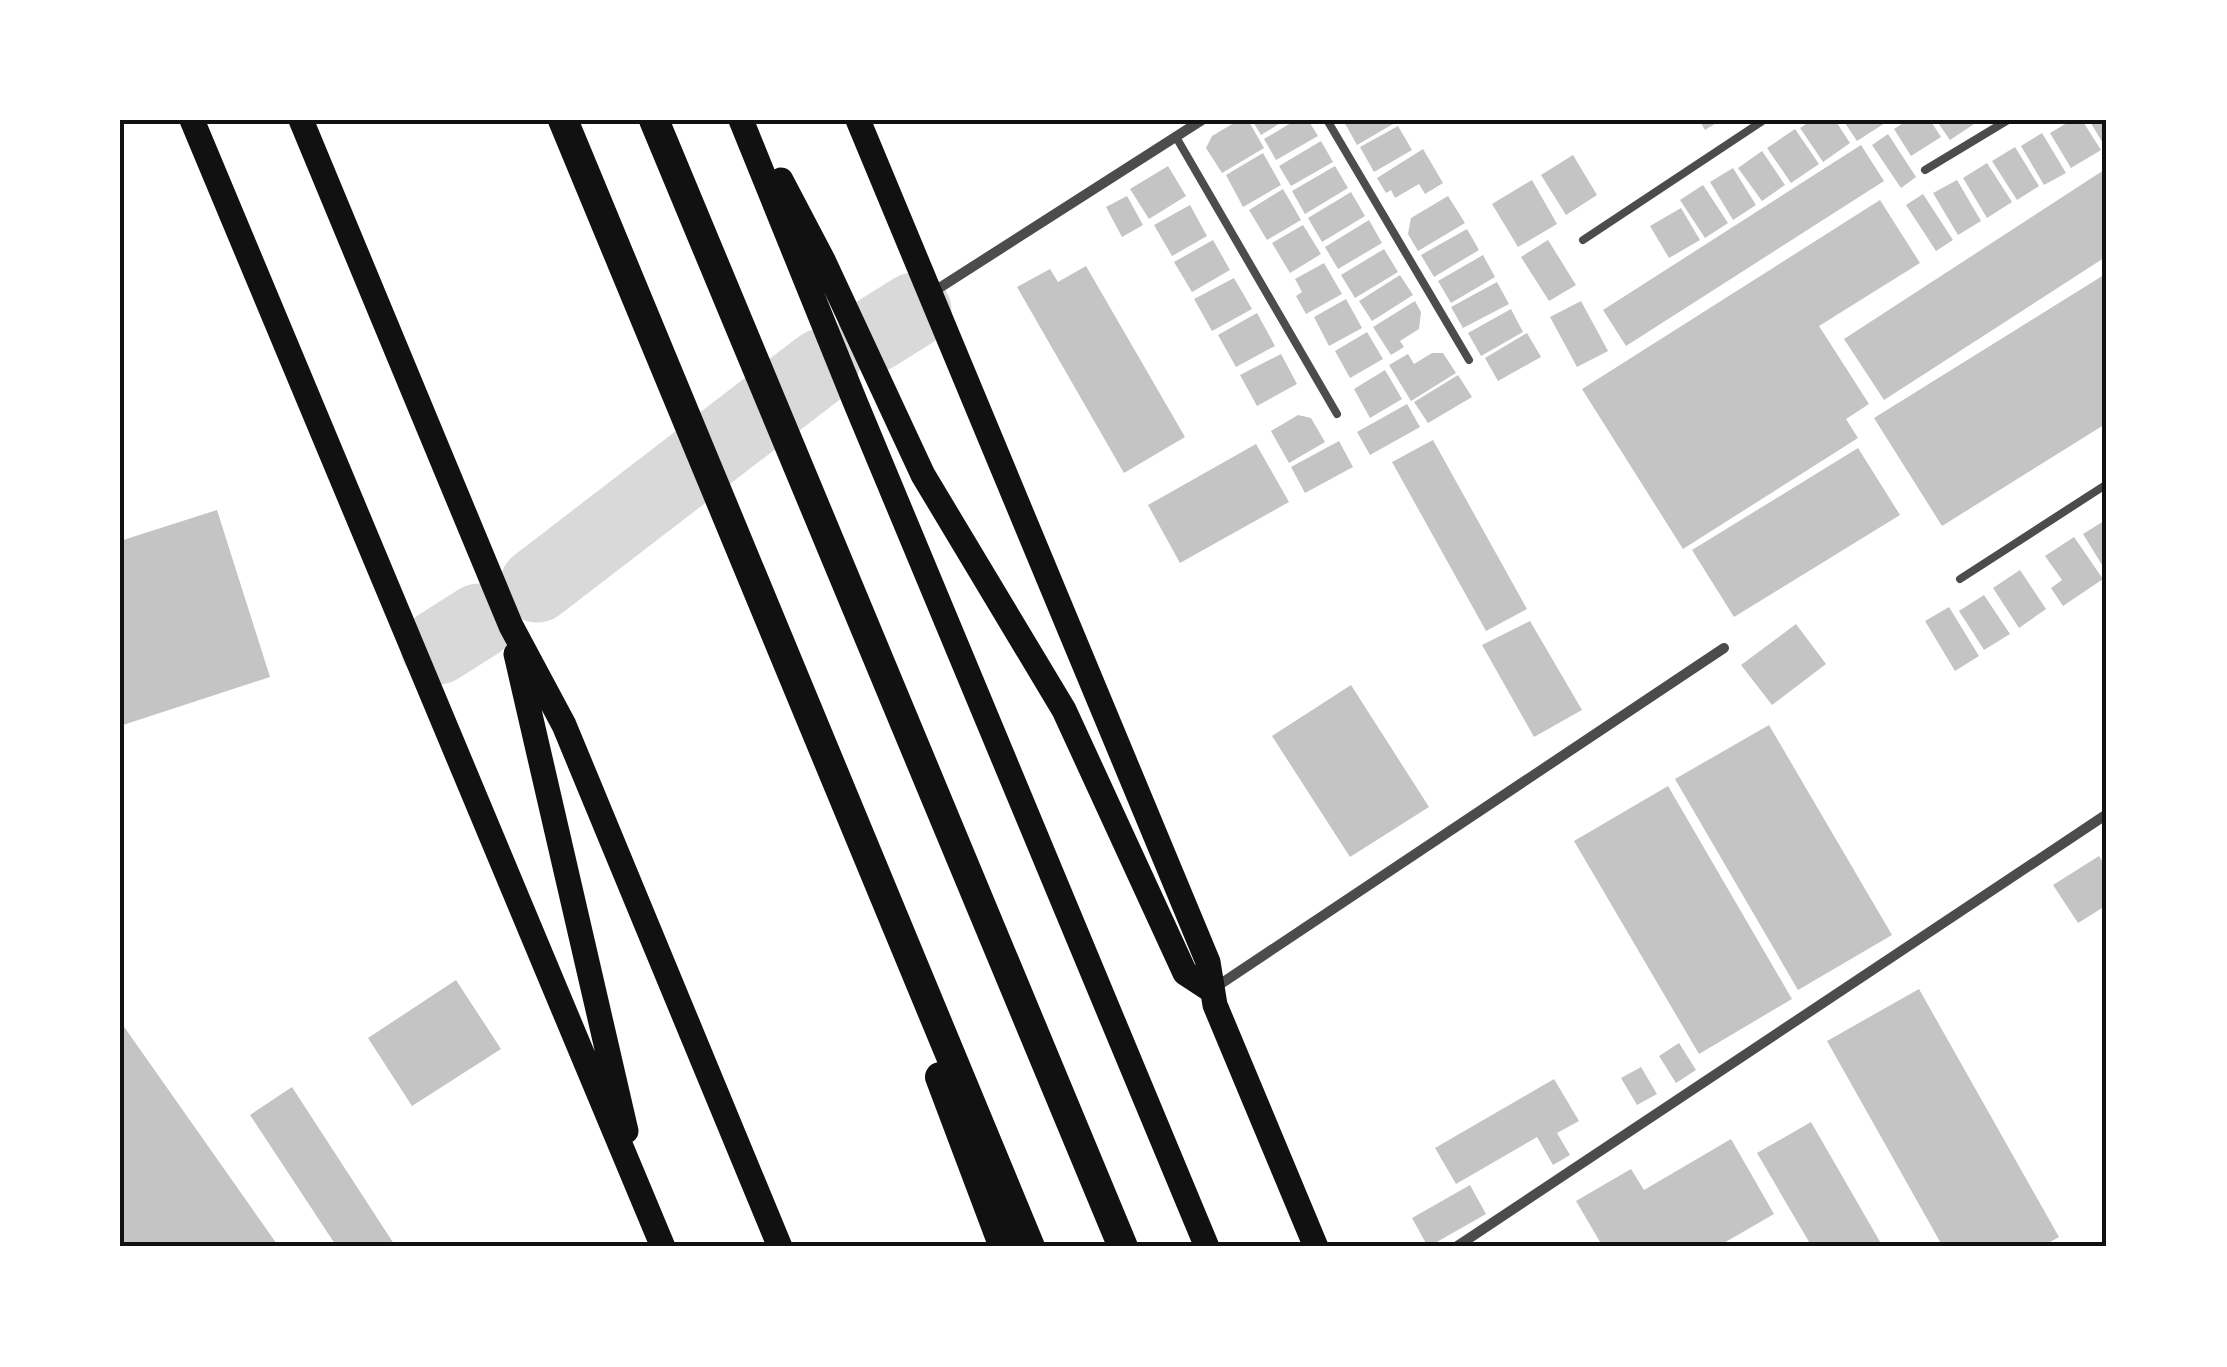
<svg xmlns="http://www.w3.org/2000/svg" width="2227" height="1367" font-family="Overpass,sans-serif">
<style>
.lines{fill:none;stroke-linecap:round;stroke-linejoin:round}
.river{stroke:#d9d9d9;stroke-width:75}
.building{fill:#c4c4c4}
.service{stroke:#4c4c4c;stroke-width:8}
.minor{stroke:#4c4c4c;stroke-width:10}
.primary{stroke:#111;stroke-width:25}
.motorway{stroke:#111;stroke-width:30}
.neatline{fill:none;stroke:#111;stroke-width:4}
</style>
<rect width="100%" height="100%" fill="#fff"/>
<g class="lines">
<path class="river" d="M874,335L914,310
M537,585L822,366
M438,647L479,621"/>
</g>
<path class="building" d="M1239,120H1248L1264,148L1222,173L1206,148L1212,136Z
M1252,120H1285L1261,135Z
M1296,120H1308L1318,136L1276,160L1264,139Z
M1343,120H1400L1357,145Z
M1699,120H1721L1705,130Z
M1812,120H1835L1850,143L1823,162L1800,128Z
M1843,120H1883L1885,123L1857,141Z
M1908,120H1930L1941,137L1911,156L1894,129Z
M1936,120H1980L1950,140Z
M2072,120H2082L2101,150L2071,168L2050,133Z
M2089,120H2107V150Z
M1398,126L1412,150L1374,172L1360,147Z
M1795,129L1819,164L1791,183L1767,148Z
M2042,133L2066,173L2044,185L2021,146Z
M1888,134L1916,177L1901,188L1872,145Z
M1321,141L1333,162L1291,186L1279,166Z
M1861,145L1884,181L1626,346L1603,310Z
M2015,147L2039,186L2017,200L1992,161Z
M1423,149L1443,183L1425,194L1419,184L1395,198L1391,190L1386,193L1377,178Z
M1762,151L1785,185L1762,201L1738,168Z
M1263,153L1281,185L1243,207L1226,175Z
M1573,155L1597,195L1566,215L1541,175Z
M1987,163L2012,202L1987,218L1963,178Z
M1168,166L1186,196L1149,219L1130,189Z
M1335,166L1348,188L1305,214L1292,191Z
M1733,168L1756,205L1733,220L1710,182Z
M2107,168V256L1884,400L1844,339Z
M1532,180L1557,224L1518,247L1492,204Z
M1957,180L1981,221L1958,235L1933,193Z
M1703,185L1728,223L1705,238L1680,200Z
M1283,189L1301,220L1267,240L1249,210Z
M1351,192L1365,216L1322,242L1308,218Z
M1923,194L1953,240L1936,251L1906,205Z
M1127,196L1143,225L1122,237L1106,207Z
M1448,196L1465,223L1418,251L1408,234L1411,218Z
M1880,200L1920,263L1819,326L1869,404L1846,419L1858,438L1683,549L1582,389Z
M1190,205L1207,236L1172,256L1154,225Z
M1681,208L1700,240L1669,258L1650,226Z
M1369,220L1382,243L1338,269L1325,247Z
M1303,225L1321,254L1290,273L1272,243Z
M1467,229L1479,250L1434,277L1421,255Z
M1213,240L1230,270L1192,292L1174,262Z
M1548,240L1576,285L1549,301L1521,257Z
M1384,249L1398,272L1355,298L1341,275Z
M1483,255L1495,277L1451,303L1438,281Z
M1324,263L1342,294L1306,314L1296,296L1302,292L1295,279Z
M1086,266L1185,437L1124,473L1017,287L1050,269L1058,282Z
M2107,273V423L1942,526L1874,418Z
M1400,275L1413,295L1372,321L1359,301Z
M1234,278L1252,309L1212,331L1194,299Z
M1497,282L1509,304L1463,328L1451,307Z
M1346,299L1362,328L1329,346L1314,317Z
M1415,301L1421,312L1419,329L1400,341L1404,347L1391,355L1373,327Z
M1581,301L1608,351L1577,367L1550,317Z
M1511,309L1523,332L1481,356L1468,333Z
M1257,313L1275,346L1236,367L1218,335Z
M1367,332L1383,359L1350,378L1335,351Z
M1527,333L1541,357L1498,381L1485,358Z
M1432,353H1443L1456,373L1411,401L1389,365L1408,354L1414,364Z
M1281,354L1297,384L1257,406L1240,375Z
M1385,370L1402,399L1370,418L1354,389Z
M1458,375L1472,397L1428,423L1414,402Z
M1407,404L1420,427L1370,455L1357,432Z
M1298,415L1311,418L1325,442L1289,463L1271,431Z
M1433,440L1527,609L1486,631L1392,462Z
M1339,441L1353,467L1305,493L1291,467Z
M1256,444L1289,502L1180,563L1148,505Z
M1858,448L1900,515L1734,617L1692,550Z
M217,510L270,677L120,726V541Z
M2107,519V573L2083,534Z
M2074,537L2103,579L2063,606L2051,588L2062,580L2045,556Z
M2020,570L2046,609L2019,628L1993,588Z
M1984,595L2010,634L1984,650L1959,611Z
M1949,607L1979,656L1955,671L1925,621Z
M1530,621L1582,710L1534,737L1482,645Z
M1796,624L1826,664L1772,705L1741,665Z
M1351,685L1429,807L1350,857L1272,736Z
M1769,725L1892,935L1798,990L1675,779Z
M1668,786L1792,999L1699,1054L1574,841Z
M2099,856L2107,869V905L2078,923L2053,885Z
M456,980L501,1049L412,1106L368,1038Z
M1919,989L2059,1237L2041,1247H1943L1827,1041Z
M120,1021L279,1247H120Z
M1679,1043L1696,1070L1676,1083L1659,1056Z
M1641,1067L1657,1094L1637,1105L1621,1078Z
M1554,1079L1579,1121L1557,1133L1570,1155L1553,1165L1537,1137L1456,1184L1435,1148Z
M292,1087L396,1247H337L250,1115Z
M1811,1122L1883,1247H1812L1757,1153Z
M1731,1139L1774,1214L1717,1247H1603L1576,1201L1631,1169L1644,1190Z
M1470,1185L1486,1214L1428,1247L1412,1218Z"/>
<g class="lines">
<path class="service" d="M1327,120L1469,360
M1176,137L1337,414
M1925,170L2008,120
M1583,240L1764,120
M1960,579L2107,484"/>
<path class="minor" d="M933,292L1202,120
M1213,989L1724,648
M1456,1247L2107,814"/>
<path class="primary" d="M192,120L663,1247
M301,120L511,626L564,725L780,1247
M741,120L856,404L1207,1247
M858,120L1208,962L1215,1005L1316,1247
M781,180L823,260L923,475L1064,710L1185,973L1211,990
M516,654L626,1131"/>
<path class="motorway" d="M563,120L1030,1247
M654,120L1123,1247
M940,1077L1004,1247"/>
</g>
<rect width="2227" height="1367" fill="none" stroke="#ffffff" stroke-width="245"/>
<rect x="122" y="122" width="1982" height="1122" class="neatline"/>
</svg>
